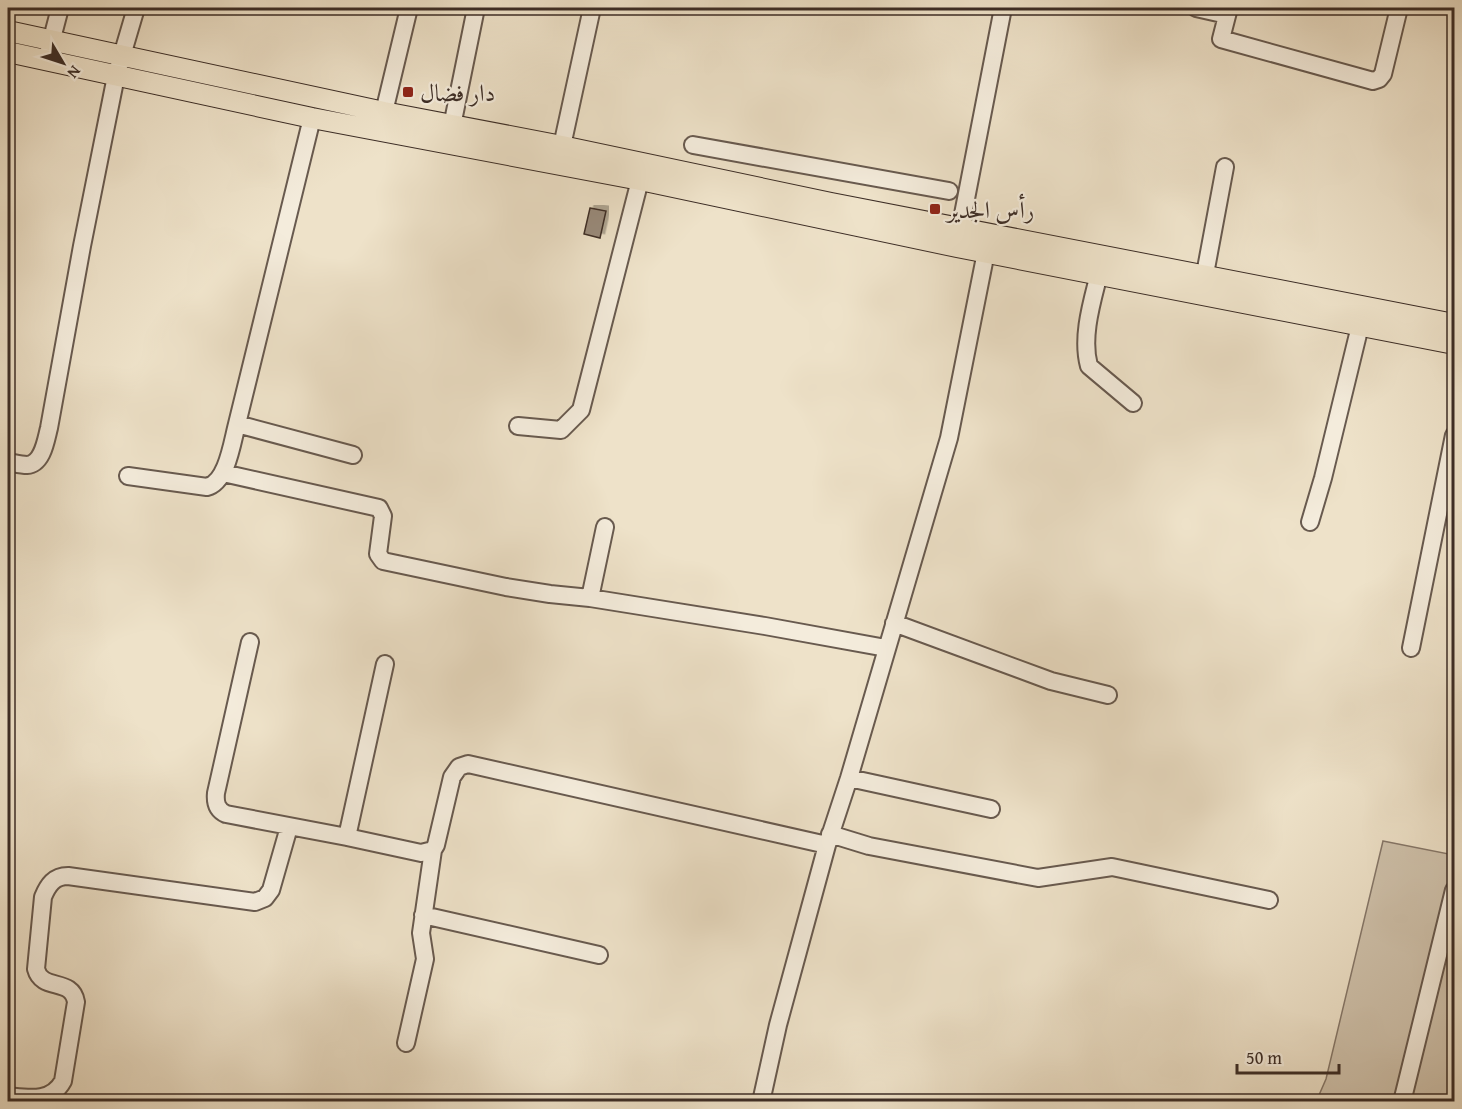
<svg xmlns="http://www.w3.org/2000/svg" width="1462" height="1109" font-family="'Gentium Book Plus',Amiri,serif">
<style>
.green{fill:#d0c3ad;stroke:#86786a;stroke-width:1.5}
.building{fill:#998b7b;stroke:#3c2d26;stroke-width:1.5;filter:url(#shadow)}
.lines{fill:none;stroke-linecap:round;stroke-linejoin:round}
.minor-casing{stroke:#685a4f;stroke-width:20}
.major-casing{stroke:#3c2d26;stroke-width:22}
.minor{stroke:#f4ecdc;stroke-width:16}
.major{stroke:#eee2c9;stroke-width:20}
.poi-dot{fill:#8f2418;stroke:#f4ecdc;stroke-width:2}
.labels{text-anchor:middle;dominant-baseline:central;stroke-width:4.5;stroke-linejoin:round;paint-order:stroke}
.poi-label{font-size:24px;fill:#3c2d26;stroke:#f4ecdc;text-anchor:start}
</style>
<defs>
<filter id="shadow"><feDropShadow dx="4.5" dy="-4.5" stdDeviation="0" flood-color="#0004"/></filter>
</defs>
<rect width="100%" height="100%" fill="#eee2c9"/>
<filter id="stains"><feTurbulence type="fractalNoise" baseFrequency=".00333" numOctaves="4"/><feColorMatrix values="0 0 0 0 .2 0 0 0 0 .09 0 0 0 0 .02 0 0 0 .5 -.17"/></filter>
<radialGradient id="worn" r=".72"><stop offset=".6" stop-color="#630" stop-opacity="0"/><stop offset="1" stop-color="#630" stop-opacity=".3"/></radialGradient>
<path class="green" d="M1383,841L1454,855V1101L1316,1102L1326,1079Z"/>
<path class="building" d="M590,208L606,211L600,238L584,234Z"/>
<g class="lines">
<defs>
<path id="minor" d="M1196,8L1227,15
M1229,8L1221,39L1373,81L1379,79L1383,74L1399,8
M49,50L60,8
M384,112L409,8
M452,126L476,8
M693,145L949,191
M562,146L592,8
M958,240L1003,8
M1099,274C1092,302 1081,337 1089,366L1133,403
M1205,274L1225,167
M237,424L353,455
M518,426L561,430L581,410L640,180
M8,462C14,463 21,465 27,465C43,464 46,439 49,428L82,246L116,76L136,8
M223,473L379,508L383,516L378,554L383,561L506,587L550,594L590,598L765,626L886,648
M128,476L207,487C227,482 232,443 237,424L312,118
M1310,522L1323,478L1360,326
M590,598L605,527
M894,623L1051,681L1108,695
M250,642L216,793C215,803 217,810 226,814L347,837L421,853L433,850L436,845L452,777L459,767L468,764L827,845
M1411,648L1454,435
M849,778L991,809
M830,834L869,846L1038,878L1112,867L1269,900
M347,837L385,664
M423,915L599,955
M406,1043L425,959L421,933L433,850
M8,1096C28,1098 51,1103 63,1081L76,1002C72,977 42,992 36,969L43,897C48,885 54,876 68,876L255,902L265,898L271,890L289,827
M761,1102L778,1025L827,845L849,778L949,438L988,242
M1402,1102L1454,890"/>
<path id="major" d="M8,31L384,112L562,146L831,203L1454,324
M8,52L312,118L640,180L957,247L1454,344"/>
</defs>
<use href="#minor" class="minor-casing"/>
<use href="#major" class="major-casing"/>
<use href="#minor" class="minor"/>
<use href="#major" class="major"/>
</g>
<g class="poi-dot">
<rect x="402" y="86" width="12" height="12" rx="3"/>
<rect x="929" y="203" width="12" height="12" rx="3"/>
</g>
<g class="labels">
<g class="poi-label">
<text x="420" y="92">دار فضال</text>
<text x="947" y="209">رأس الجدير</text>
</g>
</g>
<rect width="1462" height="1109" fill="none" stroke="#eee2c9" stroke-width="30"/>
<rect x="9" y="9" width="1444" height="1091" fill="none" stroke="#3c2d26" stroke-width="3"/>
<rect x="15" y="15" width="1432" height="1079" fill="none" stroke="#3c2d26" stroke-width="1.5"/>
<g transform="translate(63 63) rotate(129)" stroke="#f4ecdc" stroke-width="4.5" paint-order="stroke">
<path d="M0-4.5L10 22L0 15L-10 22Z" fill="#3c2d26"/>
<text y="-9" font-size="16" font-weight="bold" text-anchor="middle" fill="#3c2d26">N</text>
</g>
<path d="M1237 1064v9h102v-9" fill="none" stroke="#3c2d26" stroke-width="3"/>
<text x="1246" y="1064" font-size="18" fill="#3c2d26" stroke="#f4ecdc" stroke-width="4.5" paint-order="stroke">50 m</text>
<rect width="100%" height="100%" filter="url(#stains)"/>
<rect width="100%" height="100%" fill="url(#worn)"/>
</svg>
